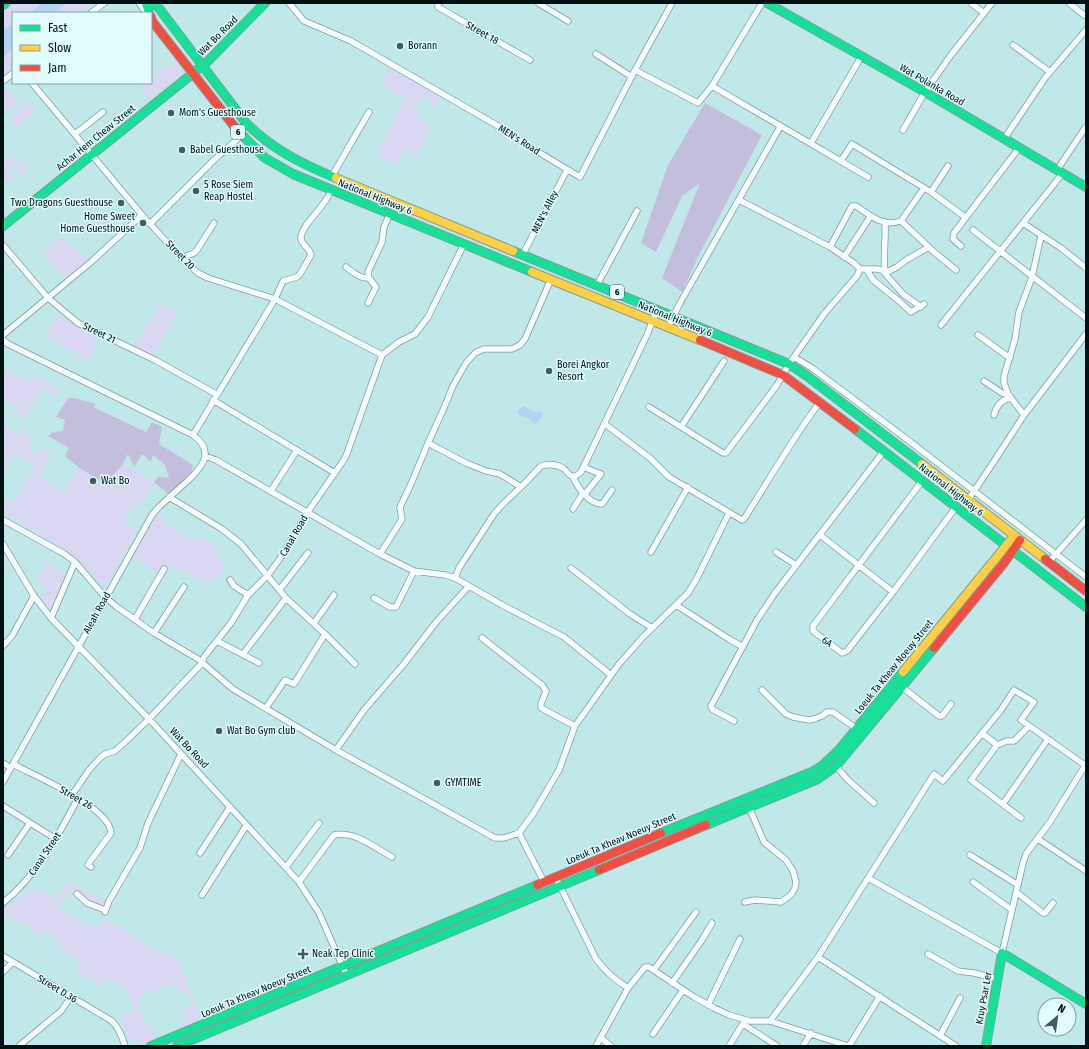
<svg xmlns="http://www.w3.org/2000/svg" width="1089" height="1049" font-family="'Fira Sans Condensed',sans-serif">
<style>
.green{fill:#d9d7f2}
.forest{fill:#c3bedc}
.water{fill:#b2d3f3}
.lines{fill:none;stroke-linecap:round;stroke-linejoin:round}
.street-casing{stroke:#7e9e9f;stroke-width:7}
.fast-casing{stroke:#7e9e9f;stroke-width:10}
.slow-casing{stroke:#7e9e9f;stroke-width:10}
.jam-casing{stroke:#7e9e9f;stroke-width:10}
.street{stroke:#f6fcfc;stroke-width:5.5}
.fast{stroke:#16e098;stroke-width:8}
.slow{stroke:#ffcf43;stroke-width:8}
.jam{stroke:#f24e42;stroke-width:8}
.poi-dot{fill:#435c5d;stroke:#e0fcfd;stroke-width:1.5}
.labels{text-anchor:middle;dominant-baseline:central;stroke-width:3;stroke-linejoin:round;paint-order:stroke}
.shield{fill:#e0fcfd;stroke:#435858;stroke-width:1}
.shield-label{font-size:9px;font-weight:bold;fill:#001112}
.street-label{font-size:10px;fill:#001112;stroke:#e0fcfd}
.poi-label{font-size:10px;fill:#001112;stroke:#e0fcfd;text-anchor:start}
</style>
<rect width="100%" height="100%" fill="#c0e8e9"/>
<path class="green" d="M11,3H41L31,13H13V24L3,30V9Z
M66,3H91L79,13H53Z
M13,48V67L3,75V57Z
M174,61L183,73L149,99L140,87L146,83H151V79Z
M390,69L440,96L435,107L431,104L432,102L423,95L416,107L420,111L417,117L432,126L417,155L405,150L404,153L396,165L377,156L396,115L405,99L384,88L387,84L382,81Z
M6,87L19,103L3,115V89Z
M29,102L36,111L17,128L10,119Z
M13,154L17,160L29,165L22,176L11,165L7,171L15,179L9,183L3,176V164Z
M61,237L88,259L67,278L62,275L43,256C46,247 53,241 61,237Z
M161,304L178,313L152,357L133,346Z
M58,315L98,340L89,361L45,336Z
M3,368L10,371L12,375L22,377L29,382L33,378L39,377L58,389L57,397L42,389L24,420L18,416L19,409L3,400Z
M3,424L11,429L17,438L20,429L24,427L30,439L28,449L38,455L42,448L51,453L40,475L31,470L33,464L14,454L6,469L3,468V463L9,455L3,451L5,441H3Z
M122,465L127,468L129,466L155,484L136,510L132,508L124,523L137,531L106,587L67,550L3,513V498L14,504L31,472L65,491L78,468L106,485Z
M160,512L163,525L172,527L182,535L191,537H201L214,544L213,549L220,556L219,562L223,564L224,570L219,578L201,581L170,566L164,577L134,557L137,547Z
M47,563L67,575L54,609H49L41,598L47,588L36,580Z
M69,883L102,900H109L103,912L69,892L61,903L59,909L98,931L104,919L118,926L153,949L162,951L176,959L184,974L199,1017L197,1020L182,1027L181,1025L185,1021L182,1012L191,1007L189,996L184,991L177,990V984C163,987 148,991 136,999L146,1024L152,1029L155,1035L157,1034L160,1041L148,1046C143,1043 137,1043 132,1040C125,1036 123,1025 120,1018L125,1012H135L127,990L108,978L100,986L76,970L80,964L55,945V936L46,932L41,937L25,925L9,919L3,910L31,890L44,891L54,899Z"/>
<path class="forest" d="M705,103L762,135L699,255L682,292L662,278L700,183L682,196L656,252L641,243L668,165Z
M68,398H74L96,404L93,407L146,432L152,422L162,427L159,444L193,465L192,472L169,495L154,482L158,477L169,478L165,465L153,455L151,462L142,454L134,467L128,454L122,465L105,484L78,467L65,456L69,448L48,436L51,433L63,431L65,420L56,417Z"/>
<path class="water" d="M41,3H66L53,13H31Z
M13,24V48L3,57V30Z
M525,406L531,411L542,412L543,415L537,423L534,424C532,422 531,420 529,419C525,417 508,412 525,406Z"/>
<g class="lines">
<defs>
<path id="street" d="M139,3L146,13
M289,3L304,21L351,41L505,130L525,144L580,177L635,70L672,3
M438,3V7L530,60
M538,3L568,21
M971,3L984,13
M1069,3L1084,15
M91,13L104,3
M1013,45L1050,72
M596,54L632,77
M635,70L698,103L712,86L762,3
M3,81L13,73
M32,83L142,215L175,251L198,273L208,278L275,299L382,355
M712,86L868,177
M903,130L925,92L951,55L992,3
M75,134L103,112
M1004,139L1045,78L1086,30
M811,143L861,57
M841,161L852,144L931,192
M948,166L931,192L965,217
M1057,170L1085,128
M332,176L369,112
M739,200L830,247L854,263L860,269H877L882,270L903,294L921,307
M901,221L934,252L956,270
M885,222C886,239 883,256 885,273L897,267L906,260L929,247
M1023,223L1061,248L1086,268
M150,224L215,159L241,136
M973,230L1086,318
M3,245L48,298L78,323L155,360L216,394
M961,246L953,239L954,233L1019,148
M830,247L852,206H856C871,216 882,227 901,221L924,188
M523,254L567,170
M844,257L870,217
M181,258L194,253L197,250L214,223
M346,267C353,272 360,279 369,278
M867,270L873,280L899,301L911,312L924,304
M597,285L637,211
M368,303L376,287L369,278L368,272L382,242L384,227L390,213
M941,325L1063,173
M668,327L680,303L780,127
M3,335L91,262L142,215
M978,335L1010,358
M3,340L8,344L193,435C218,453 199,471 183,485C174,493 165,501 157,509L152,515L3,782
M794,357L812,368L900,434L1086,577
M984,381L1002,393L1008,395
M213,400L335,473
M649,407L723,453H726L777,385L789,364L824,314L857,276L860,269
M994,415C996,407 1001,400 1010,398
M1024,415L1008,394L1004,383V376L1015,339L1019,312L1032,277L1041,236
M605,424L650,458L669,477L742,520L744,519C769,480 792,439 820,402
M681,427L724,361
M193,435L275,299L283,281L297,277L300,274L311,255C310,248 300,244 301,237C302,225 322,209 327,198C329,196 330,192 331,189
M428,443L466,463L486,471L500,474L521,487
M205,456L216,460L380,554L414,571L445,575L455,578L504,606L564,637L611,675
M583,467L601,474L585,494
M573,477C578,488 589,504 602,504L612,490
M922,481L813,626V631L842,653L847,651L893,592L956,507
M271,491L297,450
M169,497L222,529L241,544L286,598L325,634L355,664
M968,500L991,466L1024,415L1086,334
M573,509L583,493
M3,520L63,553L75,562L105,597L117,607L154,633L198,659L233,689L336,750L495,838H504L519,833L533,814L559,770L575,726L619,664L643,637L688,593L696,580L729,513
M820,535L893,592
M3,544L34,596L51,618L149,719L299,882L319,913L346,974
M651,552L688,487
M776,552L796,565
M380,554L402,519L400,507L411,484L428,443L444,408L453,386L466,363L475,353L479,351L484,349H512L520,345L525,339L551,279
M1049,562L1086,520
M571,568L630,614L652,628
M455,578L459,568L494,514L503,504L525,483L541,466C548,464 556,464 563,468C570,474 571,481 581,472L647,335L657,309
M230,580L234,586L248,595
M280,589L308,553
M374,598L390,607H396L414,571
M676,605L729,639L743,647
M51,618L75,562
M135,619L164,569
M314,623L334,595
M154,633L184,587
M482,638L542,685L546,691L541,704V708L575,726
M217,641L259,663
M3,646L12,636L34,596
M243,654L286,598
M902,687L939,716H942L951,704
M762,690L786,714L793,717L809,720L814,719L822,716L827,712H833L857,729
M266,708L285,680L294,684L325,634
M734,721L712,709L711,706L757,620L775,593L884,451
M982,733L997,745L1007,741H1014L1029,726
M997,745L971,780L1021,818
M336,750L364,710L403,665L437,621L469,586
M3,763L11,768
M13,764C36,777 109,806 111,833L89,863L88,865L91,867
M836,766L848,780L874,803
M72,795L89,770L100,758L105,754L115,751L124,743L149,719L202,663L204,657L231,623L248,595L268,575L281,557L307,513L341,464L346,456L382,355L399,342L415,334L428,317L464,244
M1003,804L1048,739
M3,806L56,839
M519,833L544,882
M1038,839L1086,871
M200,853L230,807
M8,855L30,823
M970,855L1018,885
M286,867L319,823
M556,878L596,959C605,971 615,980 628,988
M868,878L1002,953L1023,863L1026,854L1050,822L1086,764
M299,882L334,835C354,830 375,848 392,857
M973,882L1012,910
M1016,892L1043,913H1045L1053,903
M77,894L87,903L105,910
M202,895L246,826
M745,902L755,900L781,902L791,895L795,888L796,882L793,871L786,860L764,842L749,807
M3,903C37,875 58,836 78,798
M105,912L109,901L140,848L148,823L181,754
M928,954L958,971L974,973L998,979
M3,956L112,1021C119,1028 122,1037 125,1046
M818,957L956,1046
M654,970L696,912
M3,972L13,962
M672,983L702,940L712,923
M708,1005L740,939
M770,1021L818,957L934,774L943,781L1001,710L1014,690L1034,702L1021,720L1086,766
M743,1024L777,1046
M653,1034L683,990
M940,1036L960,998
M601,1038L611,1046
M19,1046L61,1011L71,997
M596,1046L628,988L645,967H649L694,997L714,1008L729,1015L750,1021H770L848,1046
M729,1046L744,1022
M803,1046L811,1033
M849,1046L880,996"/>
<path id="fast" d="M146,3L149,13
M155,3L246,123C272,149 302,164 336,178
M767,3L925,92L1086,187
M3,5L6,3
M237,130L265,158L293,174L532,272
M3,226L207,62L265,3
M513,251L789,364L807,376L922,464
M855,429L1086,607
M706,825L818,779L836,766L934,648
M661,833L812,772L822,766L839,750L903,672
M151,1046L537,885
M177,1046L599,870
M986,1046L1002,953L1086,1004"/>
<path id="slow" d="M336,178L513,251
M532,272L700,340
M922,464L1045,559
M903,672L1014,536"/>
<path id="jam" d="M151,17L152,21L237,130
M700,340L783,375L855,429
M1045,559L1086,591
M934,648L1004,563L1020,540
M599,870L706,825
M537,885L661,833"/>
</defs>
<use href="#street" class="street-casing"/>
<use href="#fast" class="fast-casing"/>
<use href="#slow" class="slow-casing"/>
<use href="#jam" class="jam-casing"/>
<use href="#street" class="street"/>
<use href="#fast" class="fast"/>
<use href="#slow" class="slow"/>
<use href="#jam" class="jam"/>
</g>
<g class="poi-dot">
<circle cx="400" cy="46" r="4"/>
<circle cx="171" cy="113" r="4"/>
<circle cx="182" cy="150" r="4"/>
<circle cx="196" cy="191" r="4"/>
<circle cx="121" cy="203" r="4"/>
<circle cx="143" cy="223" r="4"/>
<circle cx="549" cy="371" r="4"/>
<circle cx="93" cy="481" r="4"/>
<circle cx="219" cy="731" r="4"/>
<circle cx="437" cy="783" r="4"/>
<path d="M301 948h4v4h4v4h-4v4h-4v-4h-4v-4h4z"/>
</g>
<g class="labels">
<g class="shield">
<rect x="231" y="125" width="14" height="14" rx="3"/>
<rect x="610" y="285" width="14" height="14" rx="3"/>
</g>
<g class="shield-label">
<text x="238" y="132">6</text>
<text x="617" y="292">6</text>
</g>
<g class="street-label">
<text transform="translate(482 33) rotate(30)">Street 18</text>
<text transform="translate(218 36) rotate(-45)">Wat Bo Road</text>
<text transform="translate(932 85) rotate(30)">Wat Polanka Road</text>
<text transform="translate(96 138) rotate(-39)">Achar Hem Cheav Street</text>
<text transform="translate(519 140) rotate(32)">MEN's Road</text>
<text transform="translate(375 197) rotate(22)">National Highway 6</text>
<text transform="translate(545 212) rotate(-63)">MEN's Alley</text>
<text transform="translate(180 255) rotate(45)">Street 20</text>
<text transform="translate(675 319) rotate(22)">National Highway 6</text>
<text transform="translate(99 333) rotate(26)">Street 21</text>
<text transform="translate(951 490) rotate(38)">National Highway 6</text>
<text transform="translate(294 536) rotate(-60)">Canal Road</text>
<text transform="translate(97 613) rotate(-61)">Aleah Road</text>
<text transform="translate(827 642) rotate(36)">6A</text>
<text transform="translate(894 667) rotate(-51)">Loeuk Ta Kheav Noeuy Street</text>
<text transform="translate(189 748) rotate(47)">Wat Bo Road</text>
<text transform="translate(76 798) rotate(30)">Street 26</text>
<text transform="translate(621 839) rotate(-23)">Loeuk Ta Kheav Noeuy Street</text>
<text transform="translate(45 854) rotate(-56)">Canal Street</text>
<text transform="translate(57 989) rotate(31)">Street D.36</text>
<text transform="translate(256 992) rotate(-23)">Loeuk Ta Kheav Noeuy Street</text>
<text transform="translate(984 998) rotate(-80)">Kruy Psar Ler</text>
</g>
<g class="poi-label">
<text x="408" y="46">Borann</text>
<text x="179" y="113">Mom's Guesthouse</text>
<text x="190" y="150">Babel Guesthouse</text>
<text x="204" y="185">5 Rose Siem<tspan x="204" dy="12">Reap Hostel</tspan></text>
<text x="113" y="203" text-anchor="end">Two Dragons Guesthouse</text>
<text x="135" y="217" text-anchor="end">Home Sweet<tspan x="135" dy="12">Home Guesthouse</tspan></text>
<text x="557" y="365">Borei Angkor<tspan x="557" dy="12">Resort</tspan></text>
<text x="101" y="481">Wat Bo</text>
<text x="227" y="731">Wat Bo Gym club</text>
<text x="445" y="783">GYMTIME</text>
<text x="312" y="954">Neak Tep Clinic</text>
</g>
</g>
<rect width="1089" height="1049" fill="none" stroke="#001112" stroke-width="8"/>
<rect x="12" y="12" width="140" height="72" fill="#e0fcfd" stroke="#869e9f"/>
<rect x="20" y="25" width="20" height="6" fill="#16e098" stroke="#869e9f"/>
<text x="48" y="32" font-size="12" fill="#001112">Fast</text>
<rect x="20" y="45" width="20" height="6" fill="#ffcf43" stroke="#869e9f"/>
<text x="48" y="52" font-size="12" fill="#001112">Slow</text>
<rect x="20" y="65" width="20" height="6" fill="#f24e42" stroke="#869e9f"/>
<text x="48" y="72" font-size="12" fill="#001112">Jam</text>
<g transform="translate(1057 1017) rotate(29)"><circle r="19" fill="#e0fcfd" stroke="#869e9f"/>
<path d="M0-3L7 15L0 10L-7 15Z" fill="#435c5d"/>
<text y="-6" font-size="11" font-weight="bold" text-anchor="middle" fill="#001112">N</text>
</g>
</svg>
